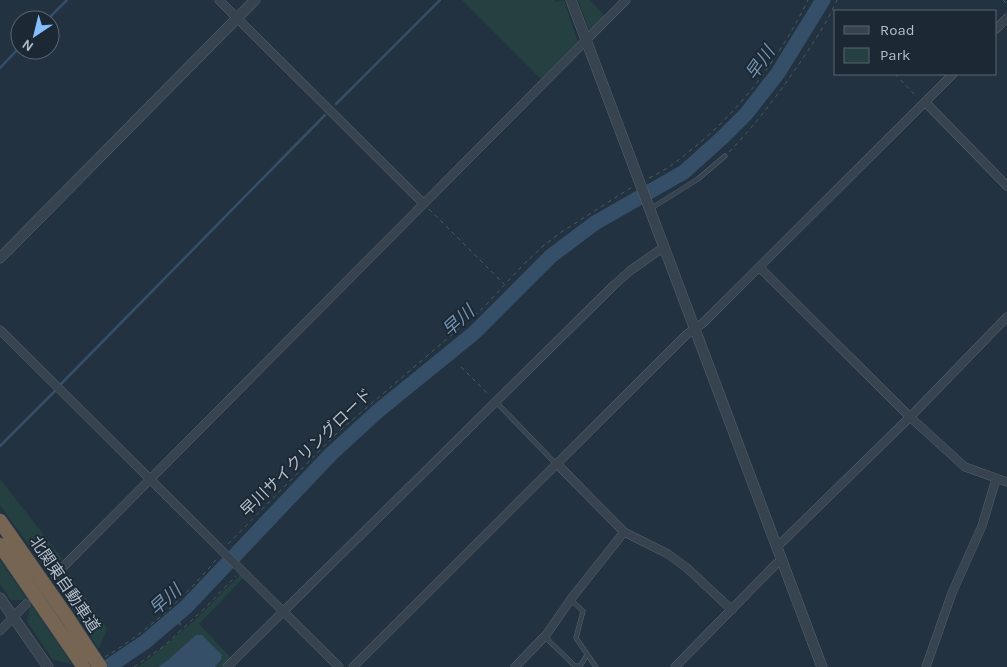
<svg xmlns="http://www.w3.org/2000/svg" width="1007" height="667" font-family="Karla,'Noto Sans JP',sans-serif">
<style>
.green{fill:#254041}
.water{fill:#354f68}
.lines{fill:none;stroke-linecap:round;stroke-linejoin:round}
.stream{stroke:#354f68;stroke-width:2.5}
.river{stroke:#354f68;stroke-width:15}
.service-casing{stroke:#55616d;stroke-width:5}
.minor-casing{stroke:#55616d;stroke-width:9}
.tertiary-casing{stroke:#55616d;stroke-width:11}
.motorway-casing{stroke:#424e5a;stroke-width:15}
.path{stroke:#435d5d;stroke-width:1;stroke-dasharray:4 4;stroke-linecap:butt}
.service{stroke:#37434f;stroke-width:4}
.minor{stroke:#37434f;stroke-width:8}
.tertiary{stroke:#37434f;stroke-width:10}
.motorway{stroke:#766553;stroke-width:14}
.motorway-bridge-casing{stroke:#424e5a;stroke-width:15;stroke-linecap:butt}
.motorway-bridge{stroke:#766553;stroke-width:14}
.labels{text-anchor:middle;dominant-baseline:central;stroke-width:4;stroke-linejoin:round;paint-order:stroke}
.street-label{font-size:16px;fill:#b3beca;stroke:#1c2834}
.water-label{font-size:18px;font-style:italic;fill:#7192b0;stroke:#1c2834}
</style>
<rect width="100%" height="100%" fill="#233240"/>
<path class="green" d="M462,0H555L556,2L564,0L578,42L541,79Z
M578,0H590L606,17L592,30H589Z
M0,479L62,558L53,571L57,578L69,574L107,628L99,649L41,562L0,505Z
M0,560L72,664L53,660L27,621L30,609L23,600H11L0,584Z
M241,574L276,608L277,611L243,578L199,624L231,658L222,667H215L221,661L222,655L202,635H196L172,657L197,636L201,637L220,655V660L213,667H160L165,662L158,667H137L149,659L194,621Z"/>
<path class="water" d="M196,635H202L222,655L221,660L215,667H158L168,660Z"/>
<g class="lines">
<path class="stream" d="M47,20L67,0
M0,68L20,47
M336,104L440,0
M61,384L325,115
M0,446L55,391
M174,617L180,624"/>
<path class="river" d="M108,667L145,642L186,607L331,454L378,411L474,333L551,256L595,223L684,172L723,137L746,114L778,73L823,0"/>
<defs>
<path id="service" d="M650,209L698,179L725,156
M495,401L556,464
M571,600L583,611L576,638L596,667
M545,637L575,666H580L587,655"/>
<path id="minor" d="M219,0L423,203
M996,29L1007,18
M925,102L1007,186
M759,267L910,417L965,467L1007,482
M0,330L339,667
M557,464L624,532L668,554L687,568L732,610
M777,547L910,417L1007,317
M55,575L626,0
M0,631L26,604
M227,667L614,285L631,270L664,247
M353,667L686,335L703,323L953,74
M515,667L546,635L571,599L624,532
M675,667L776,564L782,561
M926,667L952,593L982,526L996,479"/>
<path id="tertiary" d="M571,0L822,667
M0,258L255,0
M0,598L48,667"/>
<path id="motorway" d="M0,521L65,614L94,658
M0,545L84,667"/>
</defs>
<use href="#service" class="service-casing"/>
<use href="#minor" class="minor-casing"/>
<use href="#tertiary" class="tertiary-casing"/>
<use href="#motorway" class="motorway-casing"/>
<path class="path" d="M1003,0L1007,4
M895,74L917,97
M729,152C756,124 777,96 799,64C813,43 827,23 837,0
M649,178C667,170 681,158 696,146C744,106 781,55 808,0
M429,209L504,284
M461,367L489,395
M228,544L337,433L483,308L522,266L543,246L560,233L632,187
M105,657C148,631 187,596 218,557
M134,667L164,646L206,607L236,576"/>
<use href="#service" class="service"/>
<use href="#minor" class="minor"/>
<use href="#tertiary" class="tertiary"/>
<use href="#motorway" class="motorway"/>
<defs>
<path id="motorway-bridge" d="M94,658L100,667"/>
</defs>
<use href="#motorway-bridge" class="motorway-bridge-casing"/>
<use href="#motorway-bridge" class="motorway-bridge"/>
</g>
<g class="labels">
<g class="street-label">
<text transform="translate(306 452) rotate(-44)">早川サイクリングロード</text>
<text transform="translate(65 584) rotate(56)">北関東自動車道</text>
</g>
<g class="water-label">
<text transform="translate(760 63) rotate(-55)">早川</text>
<text transform="translate(458 321) rotate(-42)">早川</text>
<text transform="translate(165 600) rotate(-42)">早川</text>
</g>
</g>
<rect x="834" y="10" width="162" height="65" fill="#1c2834" stroke="#586470"/>
<rect x="844" y="26" width="25" height="8" fill="#37434f" stroke="#586470"/>
<text x="880" y="35" font-size="15" fill="#b3beca">Road</text>
<rect x="844" y="48" width="25" height="15" fill="#254041" stroke="#586470"/>
<text x="880" y="60" font-size="15" fill="#b3beca">Park</text>
<g transform="translate(35 35) rotate(215)"><circle r="24" fill="#1c2834" stroke="#586470"/>
<path d="M0-4L9 19L0 12L-9 19Z" fill="#84bffe"/>
<text y="-8" font-size="14" font-weight="bold" text-anchor="middle" fill="#b3beca">N</text>
</g>
</svg>
